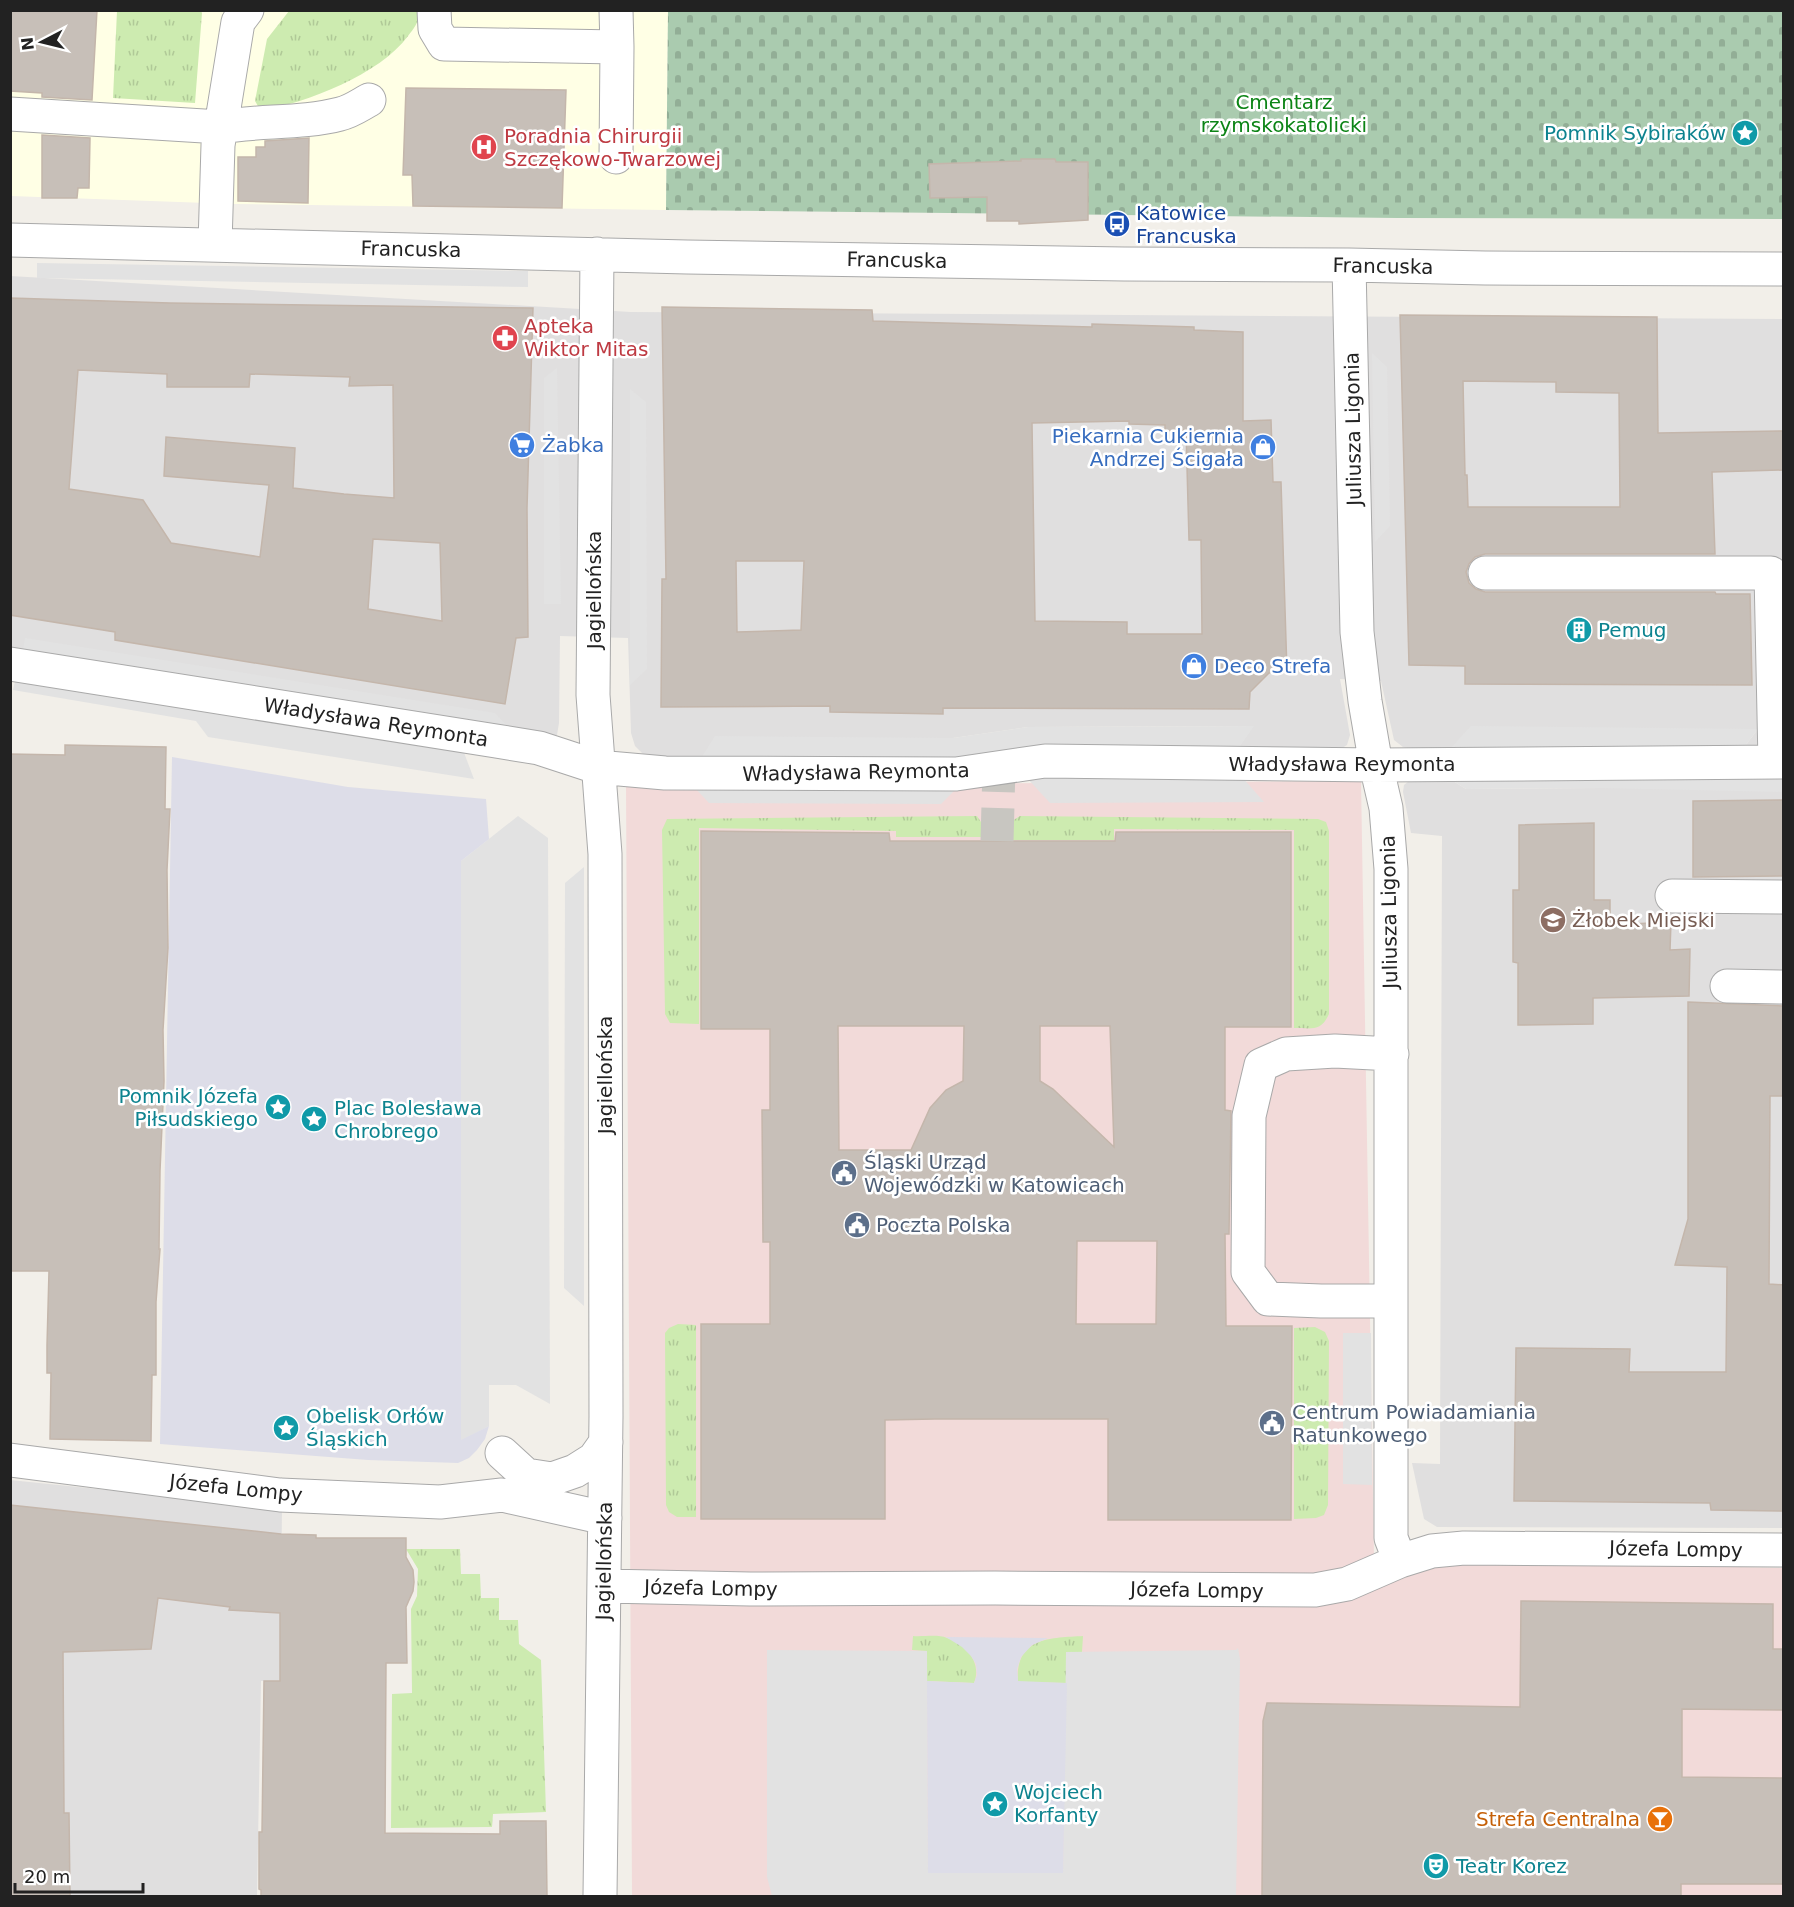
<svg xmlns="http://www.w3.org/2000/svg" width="1794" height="1907" font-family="'DejaVu Sans',sans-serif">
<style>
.residential{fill:#e0dfdf}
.commercial{fill:#f2dad9}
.education{fill:#ffffe5}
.grass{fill:url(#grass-tufts)}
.cemetery{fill:url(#cemetery-stones)}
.parking{fill:#e2e2e2}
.plaza{fill:#dddde8}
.building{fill:#c7bfb8;stroke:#c4b6ab;stroke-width:1.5;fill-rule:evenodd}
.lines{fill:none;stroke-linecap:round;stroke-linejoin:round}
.minor-tunnel{stroke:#c8c6c1;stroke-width:33;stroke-dasharray:33 16;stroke-linecap:butt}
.minor-casing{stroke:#a9a9a9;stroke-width:35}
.minor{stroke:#fff;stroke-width:33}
.labels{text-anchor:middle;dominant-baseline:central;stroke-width:5;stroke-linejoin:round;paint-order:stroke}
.park-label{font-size:20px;fill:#0c8416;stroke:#fff}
.culture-label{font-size:20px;fill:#0d838f;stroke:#fff;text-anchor:start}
.health-label{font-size:20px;fill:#be3a42;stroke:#fff;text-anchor:start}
.transit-label{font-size:20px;fill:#164399;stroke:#fff;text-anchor:start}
.street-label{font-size:20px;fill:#222;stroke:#fff}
.shop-label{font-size:20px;fill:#366cbe;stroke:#fff;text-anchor:start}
.education-label{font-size:20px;fill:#785e54;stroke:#fff;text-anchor:start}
.service-label{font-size:20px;fill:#4e5e75;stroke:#fff;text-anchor:start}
.food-label{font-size:20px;fill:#c56008;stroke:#fff;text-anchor:end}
</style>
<defs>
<pattern id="grass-tufts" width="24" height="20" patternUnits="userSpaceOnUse" patternTransform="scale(1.5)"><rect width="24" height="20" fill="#cdebb0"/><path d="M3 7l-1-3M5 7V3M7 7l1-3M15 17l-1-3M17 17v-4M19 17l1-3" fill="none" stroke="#b0c997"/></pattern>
<pattern id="cemetery-stones" width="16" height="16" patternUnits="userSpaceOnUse" patternTransform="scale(1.5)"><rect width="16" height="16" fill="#aacbaf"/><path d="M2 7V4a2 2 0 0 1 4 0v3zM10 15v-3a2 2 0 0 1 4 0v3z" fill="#92ae96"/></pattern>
</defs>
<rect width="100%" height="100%" fill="#f2efe9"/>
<path class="residential" d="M10,276L631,312L1783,319V1528L1437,1527L1424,1519L1412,1463L1440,1464L1442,836L1411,833L1403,792L1404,785L1414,777L1445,776L1466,789L1600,788L1742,750L1758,729L1448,751L1416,750L1403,747L1394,740L1381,681L1340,679L1350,735L1347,745L1339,750H1237L1253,726L1028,727L953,738L700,760L655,758L643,754L635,746L631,733L628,638L560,636L559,723L557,735L546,737L11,649Z
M10,1480L282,1508L280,1681H261L257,1896H11Z"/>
<path class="commercial" d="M1361,781L1374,1558L1783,1568V1896H632L626,786Z"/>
<path class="education" d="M11,11H668L666,210L235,204L11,196Z"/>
<path class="grass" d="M117,11H201L202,13L195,103L113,98Z
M289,11H419C420,21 414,28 408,36C379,75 308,102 261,111L255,101L267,39Z
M977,816L981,822L983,837H896V831L699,828V1024L670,1023L665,1014L662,830L667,819Z
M1020,816L1318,819L1326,822L1329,831V1014C1321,1032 1312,1028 1294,1028V830L1114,829V840H1011L1012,821Z
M678,1324L696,1325V1517H677L669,1512L666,1505L665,1333L669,1328Z
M1315,1327L1325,1332L1329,1341L1328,1505L1324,1515L1316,1518L1294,1519V1328Z
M406,1549H460L461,1574H480L481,1598H499V1620H518L519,1644L541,1660L546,1812L493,1814L492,1827L391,1828L392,1694L412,1693L411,1609L417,1596L418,1569Z
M913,1636C923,1637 938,1634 947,1638C967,1645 982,1663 974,1683L927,1681V1651L912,1650Z
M1083,1636L1082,1652H1066L1067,1683L1018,1682C1015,1637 1050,1638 1083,1636Z"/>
<path class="cemetery" d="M668,11H1783V219L1397,218L666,210Z"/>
<path class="parking" d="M37,263L528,271V287L37,278Z
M1372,353L1387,367L1390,526L1375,542Z
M557,368L561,604H544V378Z
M630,389L646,402L647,669L630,685Z
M25,638L495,713L512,731L23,650Z
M16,677L463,750L474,779L208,737L196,721L13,690Z
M1254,726L1237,750L953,762L700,760L715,736L953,738L1028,727Z
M1471,726L1758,729L1742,750L1448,751Z
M1048,776L1242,777L1264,802L1050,803L1027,778Z
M1445,776L1783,777L1784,792L1600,788L1466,789Z
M695,788H957L941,804L709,803Z
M518,816L548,838L550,1404L516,1385H489V1426L461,1441V861Z
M584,867V1306L564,1288L565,883Z
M1343,1333H1371L1372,1485L1343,1484Z
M1238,1648L1240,1659L1236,1896H772L767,1877V1650L927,1651L928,1873H1063L1066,1652L1236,1650Z"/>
<path class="plaza" d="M172,757L348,787L486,799L489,839L461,861V1440L489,1426L485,1439L477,1450L469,1458L458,1463L368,1460L160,1444Z
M946,1637L1048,1638L1032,1645L1021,1657L1017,1669L1018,1681L1067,1683L1063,1873H928L927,1681L974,1683L977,1675L976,1664L971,1656L962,1647Z"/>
<path class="building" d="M10,10H97L92,100L42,97V93L10,91Z
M406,88L566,90L562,208L413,206L412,175H403Z
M42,135L90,138L89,188H78L77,198H42Z
M309,138L308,203L238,201V157H256V147H265V141Z
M1021,159H1055L1056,162H1088V220L1019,224V221H987V197L930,198L929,164L1021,161Z
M10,298L170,303L533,308L527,508L528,637L516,638L505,704L115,640V632L10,615ZM78,370L167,374V387H249L250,374L350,377L349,386L393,385L394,498L344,494L293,488L295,448L166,437L164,476L269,485L260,557L171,543L143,500L69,489ZM373,539L440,543L442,621L368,609Z
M662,307L872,310L873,321L1092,327V324L1194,327V330L1243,332V421L1271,420L1273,482H1281L1287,672L1269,673L1250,692L1249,709L943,708V714L830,712V706L661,707L662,579H666ZM1129,421V424L1165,425V431L1186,430L1189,540H1201L1202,634H1127V622L1035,621L1032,423ZM736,561H804L801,630L737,632Z
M1400,315L1657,317L1658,433L1784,431V470L1712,472L1715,554H1485L1475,557L1469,564L1466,572L1469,583L1476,589L1485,592H1715L1716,594H1750L1752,685L1465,684V666L1409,665ZM1463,381L1556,382V392L1619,393L1620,507H1468L1467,475H1465Z
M65,745L166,747L165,809H170L167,870L168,948L163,1030L164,1081L160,1171L159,1249H160L156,1302V1375H152L151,1441L50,1439L51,1373H47V1345L49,1271H10V754L65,755Z
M1784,800V876L1693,877V801Z
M1594,823V900H1610V925L1671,922L1670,950L1690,949L1689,996L1593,998V1024L1518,1025V963L1513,962V890H1519V825Z
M701,831L889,833L890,841H1115L1116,832H1291V1027H1225V1110L1231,1111L1229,1234H1225L1226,1326H1292L1291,1520H1108V1419H935L885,1420V1519H701V1324H770V1242H763L762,1110H770V1029H701ZM838,1026H964L963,1081L946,1090L930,1108L911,1150H839ZM1040,1026H1110L1114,1147L1053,1089L1040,1081ZM1077,1241H1157L1156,1324H1076Z
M1688,1002L1784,1006V1096H1770L1769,1284L1784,1285V1511L1711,1510L1710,1503L1514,1501L1516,1348L1630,1349L1629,1372H1726L1727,1267L1675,1265L1688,1219Z
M10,1505L281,1534L316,1535V1538H406V1557L413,1570L414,1582L413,1591L406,1607L407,1663H386L385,1833L500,1834V1821H546L547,1896H261V1890L259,1889V1832H262L264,1681H280V1613L229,1610L230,1607L158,1598L151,1649L63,1652L64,1813H69L70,1896H10Z
M1521,1601L1773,1604V1649H1783V1710L1682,1709V1777L1784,1778V1884H1681V1896H1262L1263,1721L1267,1703L1520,1707Z"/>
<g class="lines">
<path class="minor-tunnel" d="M997,841L999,768"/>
<defs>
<path id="minor" d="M434,10L435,29L444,44L617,47L616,10
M10,114L220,127C260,120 302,124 340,114C350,112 360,105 369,100
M616,157L617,47
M10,240L687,257L1124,264L1349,265L1485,268L1784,269
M215,244L218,145L238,22L247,10
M597,254L593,695L605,854L606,1416L600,1896
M1349,265L1357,632L1365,701L1376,765L1386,808L1391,869V1538L1400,1561
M1485,573H1771L1775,762
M10,664L496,741L539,748L597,767L665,773L956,774L1045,761L1376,765L1784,762
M1672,896L1784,897
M1727,986L1784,987
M1391,1301H1321L1268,1299L1248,1272L1249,1116L1261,1065L1286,1054L1335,1051L1392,1054
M502,1453L526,1475L552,1479L575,1471L594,1459L606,1442
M10,1460L280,1495L440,1502L502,1495L605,1518
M604,1586L750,1589L995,1588L1315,1590L1347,1584L1400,1561L1432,1551L1464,1548L1784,1550"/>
</defs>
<use href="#minor" class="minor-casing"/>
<use href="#minor" class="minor"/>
</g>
<defs>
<symbol id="sight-disc" viewBox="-11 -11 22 22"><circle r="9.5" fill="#0f9aa8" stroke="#fff"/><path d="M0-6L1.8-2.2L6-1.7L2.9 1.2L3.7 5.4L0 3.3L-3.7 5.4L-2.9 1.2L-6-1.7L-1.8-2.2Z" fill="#fff"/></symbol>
<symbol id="hospital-disc" viewBox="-11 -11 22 22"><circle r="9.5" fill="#e0444e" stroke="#fff"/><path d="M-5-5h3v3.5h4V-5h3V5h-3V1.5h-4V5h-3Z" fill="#fff"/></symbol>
<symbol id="bus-disc" viewBox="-11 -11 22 22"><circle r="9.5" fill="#1a4fb4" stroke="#fff"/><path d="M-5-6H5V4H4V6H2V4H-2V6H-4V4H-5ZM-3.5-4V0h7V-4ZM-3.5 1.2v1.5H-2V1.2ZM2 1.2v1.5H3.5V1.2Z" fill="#fff"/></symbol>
<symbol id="pharmacy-disc" viewBox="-11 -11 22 22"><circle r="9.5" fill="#e0444e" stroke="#fff"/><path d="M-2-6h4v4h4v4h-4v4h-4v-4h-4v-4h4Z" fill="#fff"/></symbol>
<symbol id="supermarket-disc" viewBox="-11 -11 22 22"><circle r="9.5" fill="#3f7fe0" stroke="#fff"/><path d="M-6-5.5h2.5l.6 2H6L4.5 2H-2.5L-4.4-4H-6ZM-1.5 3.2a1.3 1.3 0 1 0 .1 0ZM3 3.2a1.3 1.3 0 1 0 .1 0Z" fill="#fff"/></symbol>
<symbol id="shop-disc" viewBox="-11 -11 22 22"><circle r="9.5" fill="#3f7fe0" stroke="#fff"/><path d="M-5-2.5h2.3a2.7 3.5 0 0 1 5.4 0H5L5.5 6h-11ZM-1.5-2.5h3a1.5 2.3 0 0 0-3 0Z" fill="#fff"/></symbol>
<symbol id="building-disc" viewBox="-11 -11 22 22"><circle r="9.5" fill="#0f9aa8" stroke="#fff"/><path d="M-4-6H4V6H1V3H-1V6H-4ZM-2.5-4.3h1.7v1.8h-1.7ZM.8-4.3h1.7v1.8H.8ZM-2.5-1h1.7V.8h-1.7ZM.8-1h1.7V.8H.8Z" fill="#fff"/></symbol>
<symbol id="school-disc" viewBox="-11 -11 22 22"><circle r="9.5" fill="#8d6e63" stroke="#fff"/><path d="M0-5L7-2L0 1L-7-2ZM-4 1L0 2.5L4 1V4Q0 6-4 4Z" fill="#fff"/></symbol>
<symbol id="civic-disc" viewBox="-11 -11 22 22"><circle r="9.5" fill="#5c6f8a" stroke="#fff"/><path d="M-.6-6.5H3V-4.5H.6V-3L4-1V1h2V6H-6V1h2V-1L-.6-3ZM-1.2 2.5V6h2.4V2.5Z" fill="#fff"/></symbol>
<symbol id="bar-disc" viewBox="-11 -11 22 22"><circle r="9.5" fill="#e8710a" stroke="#fff"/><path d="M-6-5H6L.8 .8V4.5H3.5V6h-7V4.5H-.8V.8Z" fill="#fff"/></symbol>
<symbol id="theatre-disc" viewBox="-11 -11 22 22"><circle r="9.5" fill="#0f9aa8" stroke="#fff"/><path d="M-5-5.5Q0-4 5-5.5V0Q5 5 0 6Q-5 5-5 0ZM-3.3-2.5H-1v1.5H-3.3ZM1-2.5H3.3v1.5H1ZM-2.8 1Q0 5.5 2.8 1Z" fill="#fff"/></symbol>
</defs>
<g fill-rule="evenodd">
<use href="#sight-disc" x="1730" y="118" width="30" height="30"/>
<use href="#hospital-disc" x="469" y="132" width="30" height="30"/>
<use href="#bus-disc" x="1102" y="209" width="30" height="30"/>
<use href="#pharmacy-disc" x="490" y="323" width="30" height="30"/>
<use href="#supermarket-disc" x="507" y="430" width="30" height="30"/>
<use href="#shop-disc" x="1248" y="432" width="30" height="30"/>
<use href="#building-disc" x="1564" y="615" width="30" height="30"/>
<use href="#shop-disc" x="1179" y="651" width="30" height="30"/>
<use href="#school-disc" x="1538" y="905" width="30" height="30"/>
<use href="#sight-disc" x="263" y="1092" width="30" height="30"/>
<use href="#sight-disc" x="299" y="1104" width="30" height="30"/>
<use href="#civic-disc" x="829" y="1158" width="30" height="30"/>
<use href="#civic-disc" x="842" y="1210" width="30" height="30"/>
<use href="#civic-disc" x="1257" y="1408" width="30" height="30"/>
<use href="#sight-disc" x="271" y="1413" width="30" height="30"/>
<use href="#sight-disc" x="980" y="1789" width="30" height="30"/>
<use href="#bar-disc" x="1645" y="1804" width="30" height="30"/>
<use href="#theatre-disc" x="1421" y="1851" width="30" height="30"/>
</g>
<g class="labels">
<g class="park-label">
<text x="1284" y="102">Cmentarz<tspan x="1284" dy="23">rzymskokatolicki</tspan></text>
</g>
<g class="culture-label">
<text x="1726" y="133" text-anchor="end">Pomnik Sybiraków</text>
<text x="1598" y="630">Pemug</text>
<text x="258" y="1096" text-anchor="end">Pomnik Józefa<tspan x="258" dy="23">Piłsudskiego</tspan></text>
<text x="334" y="1108">Plac Bolesława<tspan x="334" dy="23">Chrobrego</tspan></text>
<text x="306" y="1416">Obelisk Orłów<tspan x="306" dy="23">Śląskich</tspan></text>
<text x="1014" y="1792">Wojciech<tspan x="1014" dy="23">Korfanty</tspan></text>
<text x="1456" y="1866">Teatr Korez</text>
</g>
<g class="health-label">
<text x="504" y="136">Poradnia Chirurgii<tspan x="504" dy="23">Szczękowo-Twarzowej</tspan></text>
<text x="524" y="326">Apteka<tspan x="524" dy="23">Wiktor Mitas</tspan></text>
</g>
<g class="transit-label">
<text x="1136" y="213">Katowice<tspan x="1136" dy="23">Francuska</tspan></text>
</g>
<g class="street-label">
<text transform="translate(411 249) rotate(1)">Francuska</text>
<text transform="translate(897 260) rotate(1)">Francuska</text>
<text transform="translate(1383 266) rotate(1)">Francuska</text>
<text transform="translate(1353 429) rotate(-91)">Juliusza Ligonia</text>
<text transform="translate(594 590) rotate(-90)">Jagiellońska</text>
<text transform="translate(376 722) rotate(9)">Władysława Reymonta</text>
<text x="1342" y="764">Władysława Reymonta</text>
<text transform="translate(856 772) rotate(-1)">Władysława Reymonta</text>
<text transform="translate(1389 912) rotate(-91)">Juliusza Ligonia</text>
<text transform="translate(605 1075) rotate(-90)">Jagiellońska</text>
<text transform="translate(236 1488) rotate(6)">Józefa Lompy</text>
<text transform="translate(1676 1549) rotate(1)">Józefa Lompy</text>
<text transform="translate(604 1561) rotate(-89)">Jagiellońska</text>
<text transform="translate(711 1588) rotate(1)">Józefa Lompy</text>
<text transform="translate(1197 1590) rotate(1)">Józefa Lompy</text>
</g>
<g class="shop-label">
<text x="1244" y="436" text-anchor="end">Piekarnia Cukiernia<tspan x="1244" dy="23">Andrzej Ścigała</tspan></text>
<text x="542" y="445">Żabka</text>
<text x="1214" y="666">Deco Strefa</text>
</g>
<g class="education-label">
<text x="1572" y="920">Żłobek Miejski</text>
</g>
<g class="service-label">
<text x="864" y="1162">Śląski Urząd<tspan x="864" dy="23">Wojewódzki w Katowicach</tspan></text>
<text x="876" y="1225">Poczta Polska</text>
<text x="1292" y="1412">Centrum Powiadamiania<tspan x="1292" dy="23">Ratunkowego</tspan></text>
</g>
<g class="food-label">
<text x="1640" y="1819">Strefa Centralna</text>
</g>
</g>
<rect width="1794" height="1907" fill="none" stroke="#222222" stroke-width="24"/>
<g transform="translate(42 42) rotate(263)" stroke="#ffffff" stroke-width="4.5" paint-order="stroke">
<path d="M0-4.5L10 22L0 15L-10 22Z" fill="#222222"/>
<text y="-9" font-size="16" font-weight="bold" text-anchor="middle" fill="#222222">N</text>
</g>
<path d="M15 1883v9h128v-9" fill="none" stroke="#222222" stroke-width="3"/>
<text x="24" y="1883" font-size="18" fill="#222222" stroke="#ffffff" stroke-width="4.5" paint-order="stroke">20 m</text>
</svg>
